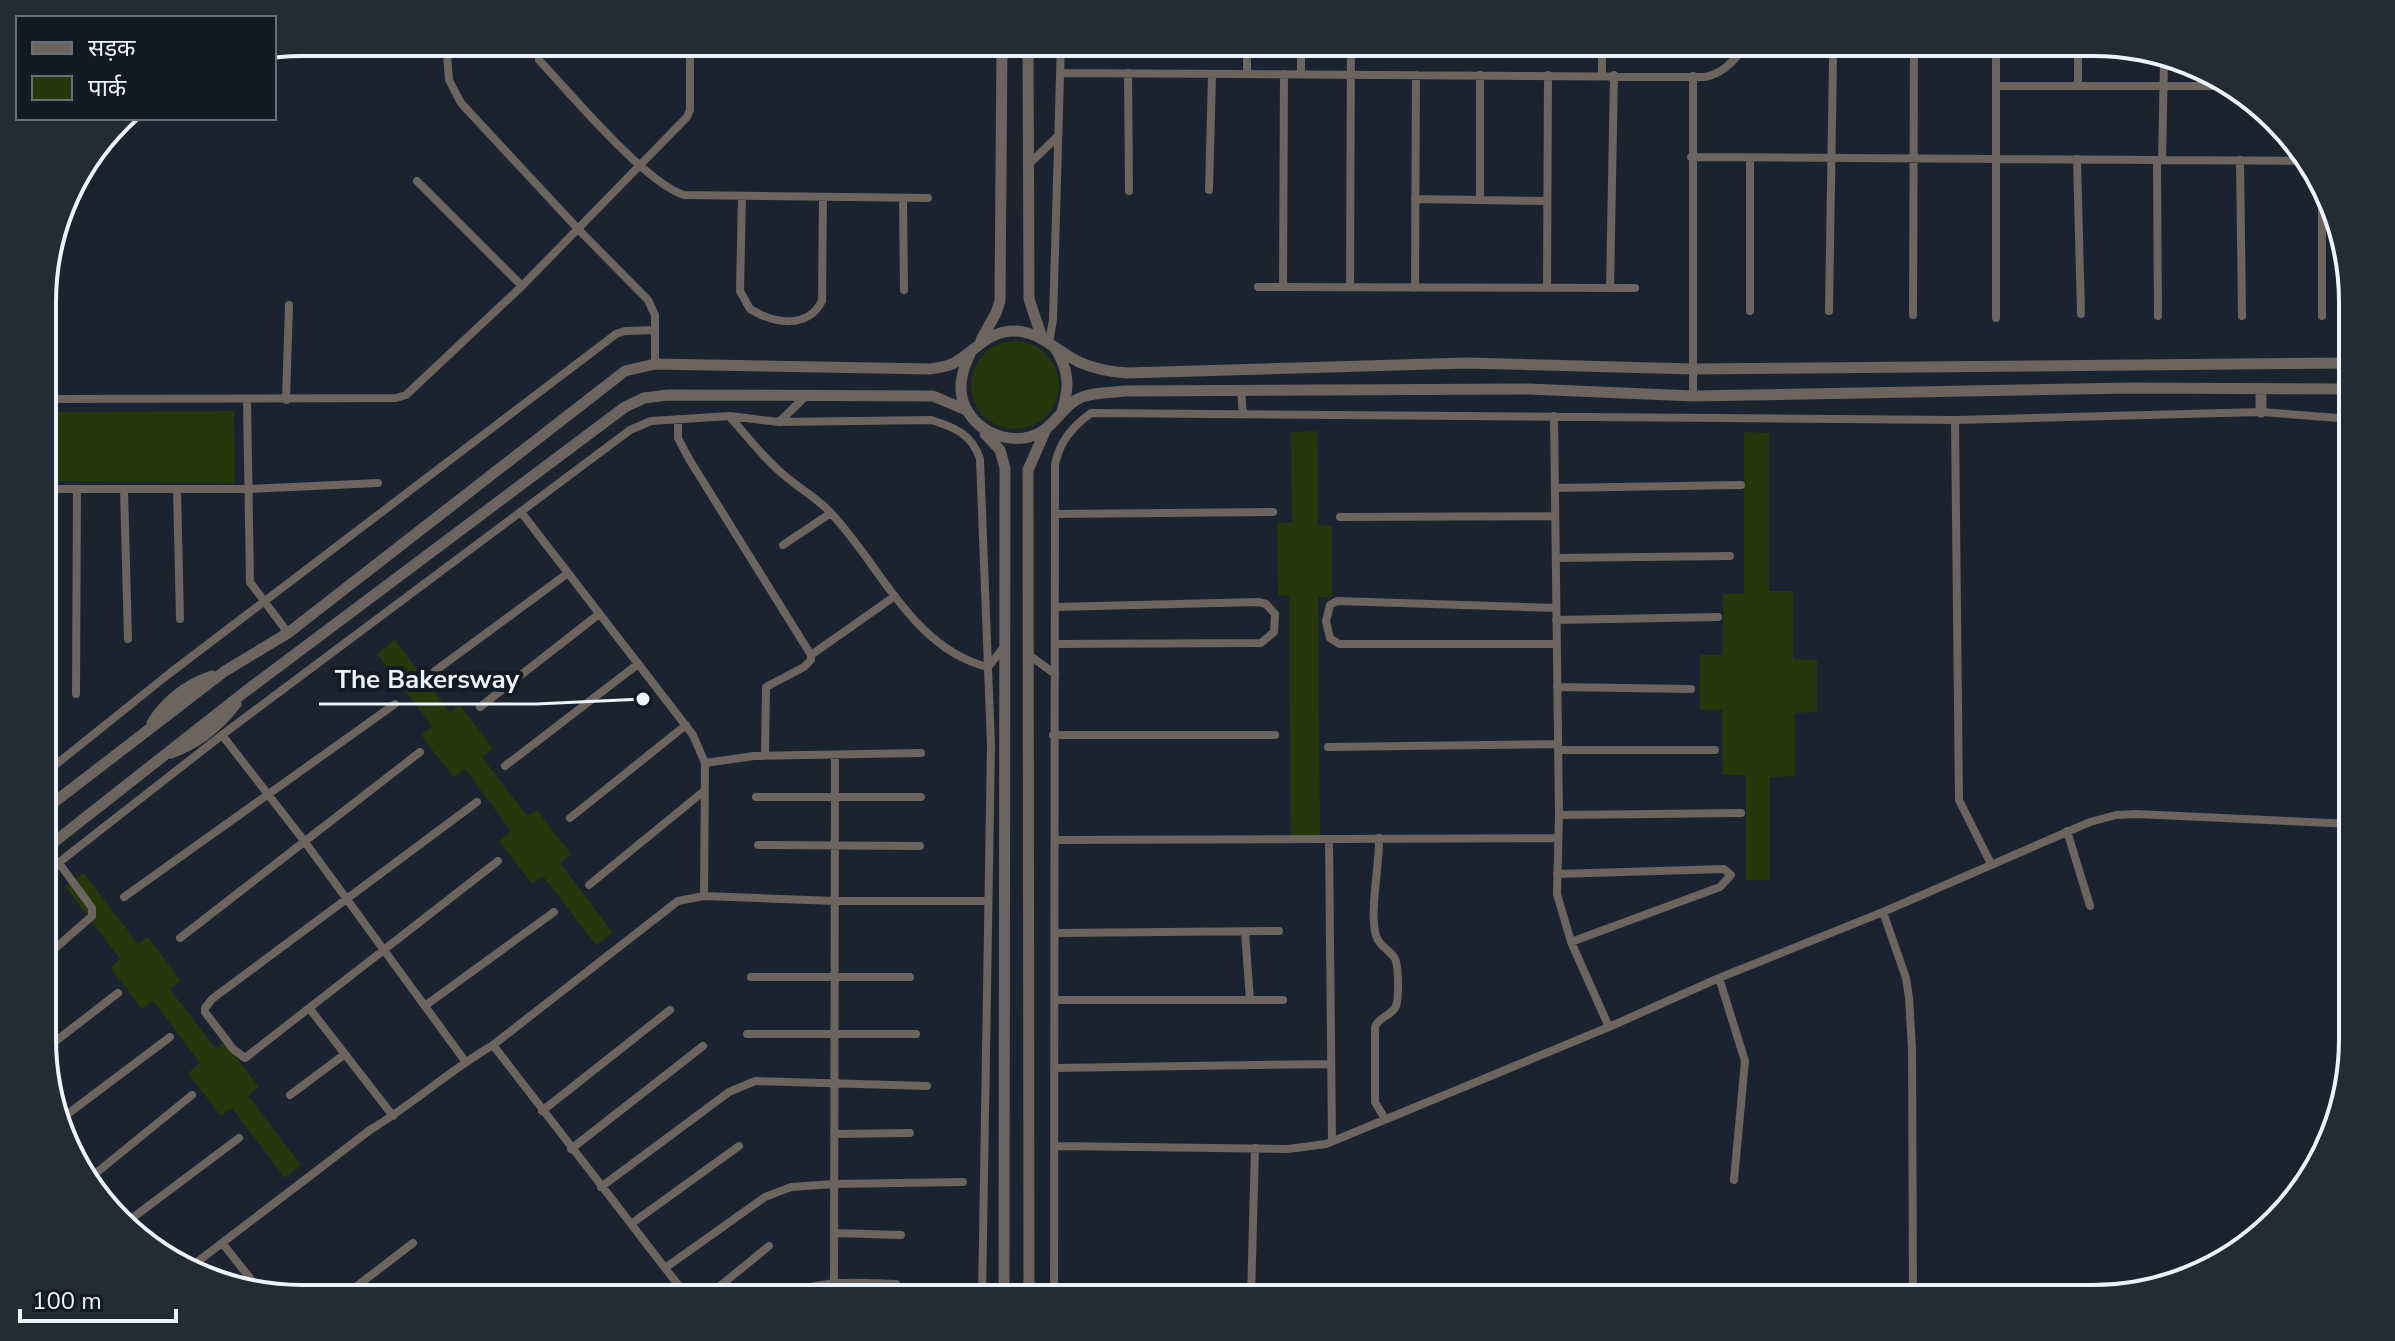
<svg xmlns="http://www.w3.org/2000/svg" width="2395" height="1341" font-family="'Nunito Sans','Noto Sans Devanagari',sans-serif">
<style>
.green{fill:#26370b}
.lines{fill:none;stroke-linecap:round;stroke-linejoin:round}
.minor{stroke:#6b645f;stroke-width:8}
.tertiary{stroke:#6b645f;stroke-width:11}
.rim{fill:none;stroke:#ecf2fb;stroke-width:4}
.leader{fill:none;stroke:#ecf2fb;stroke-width:3}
.callout-dot{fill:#ecf2fb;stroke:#121a26;stroke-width:3}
.callout-label{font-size:26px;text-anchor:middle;font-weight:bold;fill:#ecf2fb;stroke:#121a26;stroke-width:8;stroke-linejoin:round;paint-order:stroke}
</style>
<rect width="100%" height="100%" fill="#1b2330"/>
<path class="green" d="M971 385a44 44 0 1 1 88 0a44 44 0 1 1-88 0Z
M234,411L235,483L44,481V412Z
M1317,431L1318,525L1332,526V597H1318L1320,836L1291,837L1289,596L1278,595L1277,523H1292L1291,432Z
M1744,432L1769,433V591H1793V659L1817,660V712L1795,713V776L1770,777V880H1746V775H1723L1722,710L1700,709V655H1723V594L1744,593Z
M395,640L450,712L460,705L493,748L482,757L527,816L537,810L571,854L560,863L613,933L596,945L543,876L532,884L499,841L511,831L465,769L453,777L421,735L432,726L377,654Z
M84,873L138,944L148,937L181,980L170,989L215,1048L225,1042L259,1087L248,1096L301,1165L285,1178L232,1108L221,1116L188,1073L200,1063L153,1001L142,1009L110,968L120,959L65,886Z"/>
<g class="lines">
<path class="minor" d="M446,42L449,80L461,103L578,229L648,300L655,315V364
M2078,42V86
M539,60C570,93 645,183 684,195L928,198
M1061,73L1704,77C1725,74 1736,57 1749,42
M1128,73L1129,191
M1301,73V42
M1247,74V42
M1480,75V200
M1602,75V42
M1693,76V396
M1996,86H2233
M1691,157L2310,161
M1750,158V311
M2077,159L2081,314
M2157,160L2158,316
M2162,160L2164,61
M2240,160L2242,316
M1028,165L1057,137
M417,181L522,286
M1209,190L1212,74
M2322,195V316
M742,196L740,291L750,309C773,323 807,330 822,301L823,197
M903,198L904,290
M1415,199L1547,201
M1258,287L1635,288
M1283,287L1284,74
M1350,287L1351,42
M1415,288L1416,75
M1547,288L1548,75
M1610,288L1614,75
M1829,311L1833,58
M1913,315L1914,42
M1996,318V42
M1049,342L1053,320L1061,42
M1241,390L1243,414
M44,399L396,398L406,395L522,286L687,117L690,110V42
M286,400L289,305
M247,401L250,582L288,633
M1554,416L1559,815L1557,894L1571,942L1609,1027
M730,417C748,437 764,459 785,476C799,488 815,497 828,510C879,562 912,649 988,667L1004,647
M678,419V438L689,459L811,655V660L804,667L766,687L765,756
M1955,420L1959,800L1991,864
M779,422L806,396
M1555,488L1741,485
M44,489H248L378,483
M124,489L128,639
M177,489L180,619
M521,512L693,735L705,763L704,896
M1055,514L1273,512
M1340,517L1555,516
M783,545L831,513
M1556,558L1730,556
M1055,607L1258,602L1266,604L1275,614L1274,632L1261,643L1055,644
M1556,608L1337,601L1330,605L1326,621L1330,638L1339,644H1557
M1556,620L1718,617
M811,655L895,596
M1029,655L1055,674
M435,671L568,573
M1557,687L1691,689
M76,694L77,489
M480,707L599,614
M222,735L305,842L465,1061
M1053,735H1275
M1328,747L1558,744
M1558,750H1715
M705,763L754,756L921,753
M505,766L638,664
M44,774L170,673L616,334L625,331L655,330
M756,797H921
M477,802L212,999L205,1008V1012L233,1049L245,1058L498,861
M1559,815L1741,813
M570,818L686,725
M2067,831L2090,906
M1379,838C1380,863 1368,919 1377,938C1380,946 1389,950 1394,957C1399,963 1399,998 1396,1006C1392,1016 1379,1016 1375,1027V1102L1385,1119
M1329,839L1332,1141
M1056,840L1558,838
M758,845L920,846
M44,874L222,735L630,430L651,421L730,416L779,422L931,420C954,427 972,434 980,459L991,745L982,1299
M1557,874L1724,869L1731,875L1720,887L1571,942
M589,885L704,791
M124,897L395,704
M1883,912L1906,978L1909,998L1912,1048L1913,1299
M1245,932L1250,1000
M1055,933L1279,931
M180,938L420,752
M44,958L92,916V908L59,863
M751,977H910
M1719,978L1745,1061L1734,1180
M1055,1000H1283
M426,1005L554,912
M310,1009L393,1116
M747,1034H916
M493,1045L689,1299
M44,1050L118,993
M1055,1068L1330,1064
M290,1095L345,1054
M542,1111L670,1010
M61,1119L170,1037
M834,1134L910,1133
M1056,1146L1288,1149L1326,1144L1609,1027L1719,978L1883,912L2090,822L2116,815L2136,814L2352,824
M571,1149L703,1046
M85,1182L192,1095
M601,1187L729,1092L755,1081L927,1086
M127,1222L239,1138
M631,1224L739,1146
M834,1233L901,1235
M223,1244L257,1287
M665,1268L765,1197L791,1187L834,1184L963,1182
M188,1269L370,1130C413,1104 450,1070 493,1045L678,901L704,896L835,901H987
M340,1299L413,1243
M704,1299L769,1246
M785,1299C817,1277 860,1283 896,1284
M834,1299L835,755
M1054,1299L1055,464C1060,441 1072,427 1091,413L1955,420L2261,412L2352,419
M1251,1299L1255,1148"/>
<path class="tertiary" d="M1028,42L1029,299L1042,338
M981,340L996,313L1000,301L1002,42
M1055,348C1069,370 1070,387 1062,411
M970,354C961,373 956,393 968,412C984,437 1019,447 1044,430C1056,422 1063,408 1076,400C1089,392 1110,393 1125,391L1528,389L1693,396L2130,388L2352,389
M2261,412V389
M985,434L1000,450L1005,468L1004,1299
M152,723C167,699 186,685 212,676
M171,753C197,744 219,726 236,704
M44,810L225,671L288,633L625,371L655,364L930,369C938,368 946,367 954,363C974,352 987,332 1012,331C1039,330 1056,351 1079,362C1095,369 1109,372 1127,373L1466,363L1692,369L2352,363
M44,850L246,691L625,407L644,398L668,395L933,396L966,410
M1029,1299L1028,470L1046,429"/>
</g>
<path d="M0 0H2395V1341H0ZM302 56H2093A246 246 0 0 1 2339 302V1039A246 246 0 0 1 2093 1285H302A246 246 0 0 1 56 1039V302A246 246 0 0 1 302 56Z" fill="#232b37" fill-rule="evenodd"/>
<path class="rim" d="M302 56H2093A246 246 0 0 1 2339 302V1039A246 246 0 0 1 2093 1285H302A246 246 0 0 1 56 1039V302A246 246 0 0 1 302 56Z"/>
<path class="leader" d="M643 699L536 704H319"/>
<circle class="callout-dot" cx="643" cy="699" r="8"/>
<g class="callout-label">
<text x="427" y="688">The Bakersway</text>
</g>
<rect x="16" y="16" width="260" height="104" fill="#121a26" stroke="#69707b" stroke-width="2"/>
<rect x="32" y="42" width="40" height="12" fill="#6b645f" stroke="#69707b" stroke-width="2"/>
<text x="88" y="56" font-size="24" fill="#ecf2fb">सड़क</text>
<rect x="32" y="76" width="40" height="24" fill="#26370b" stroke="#69707b" stroke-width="2"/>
<text x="88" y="96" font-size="24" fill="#ecf2fb">पार्क</text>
<path d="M20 1309v12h156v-12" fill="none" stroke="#ecf2fb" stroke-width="4"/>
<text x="32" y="1309" font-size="24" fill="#ecf2fb" stroke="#121a26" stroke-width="6" paint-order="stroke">100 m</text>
</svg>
